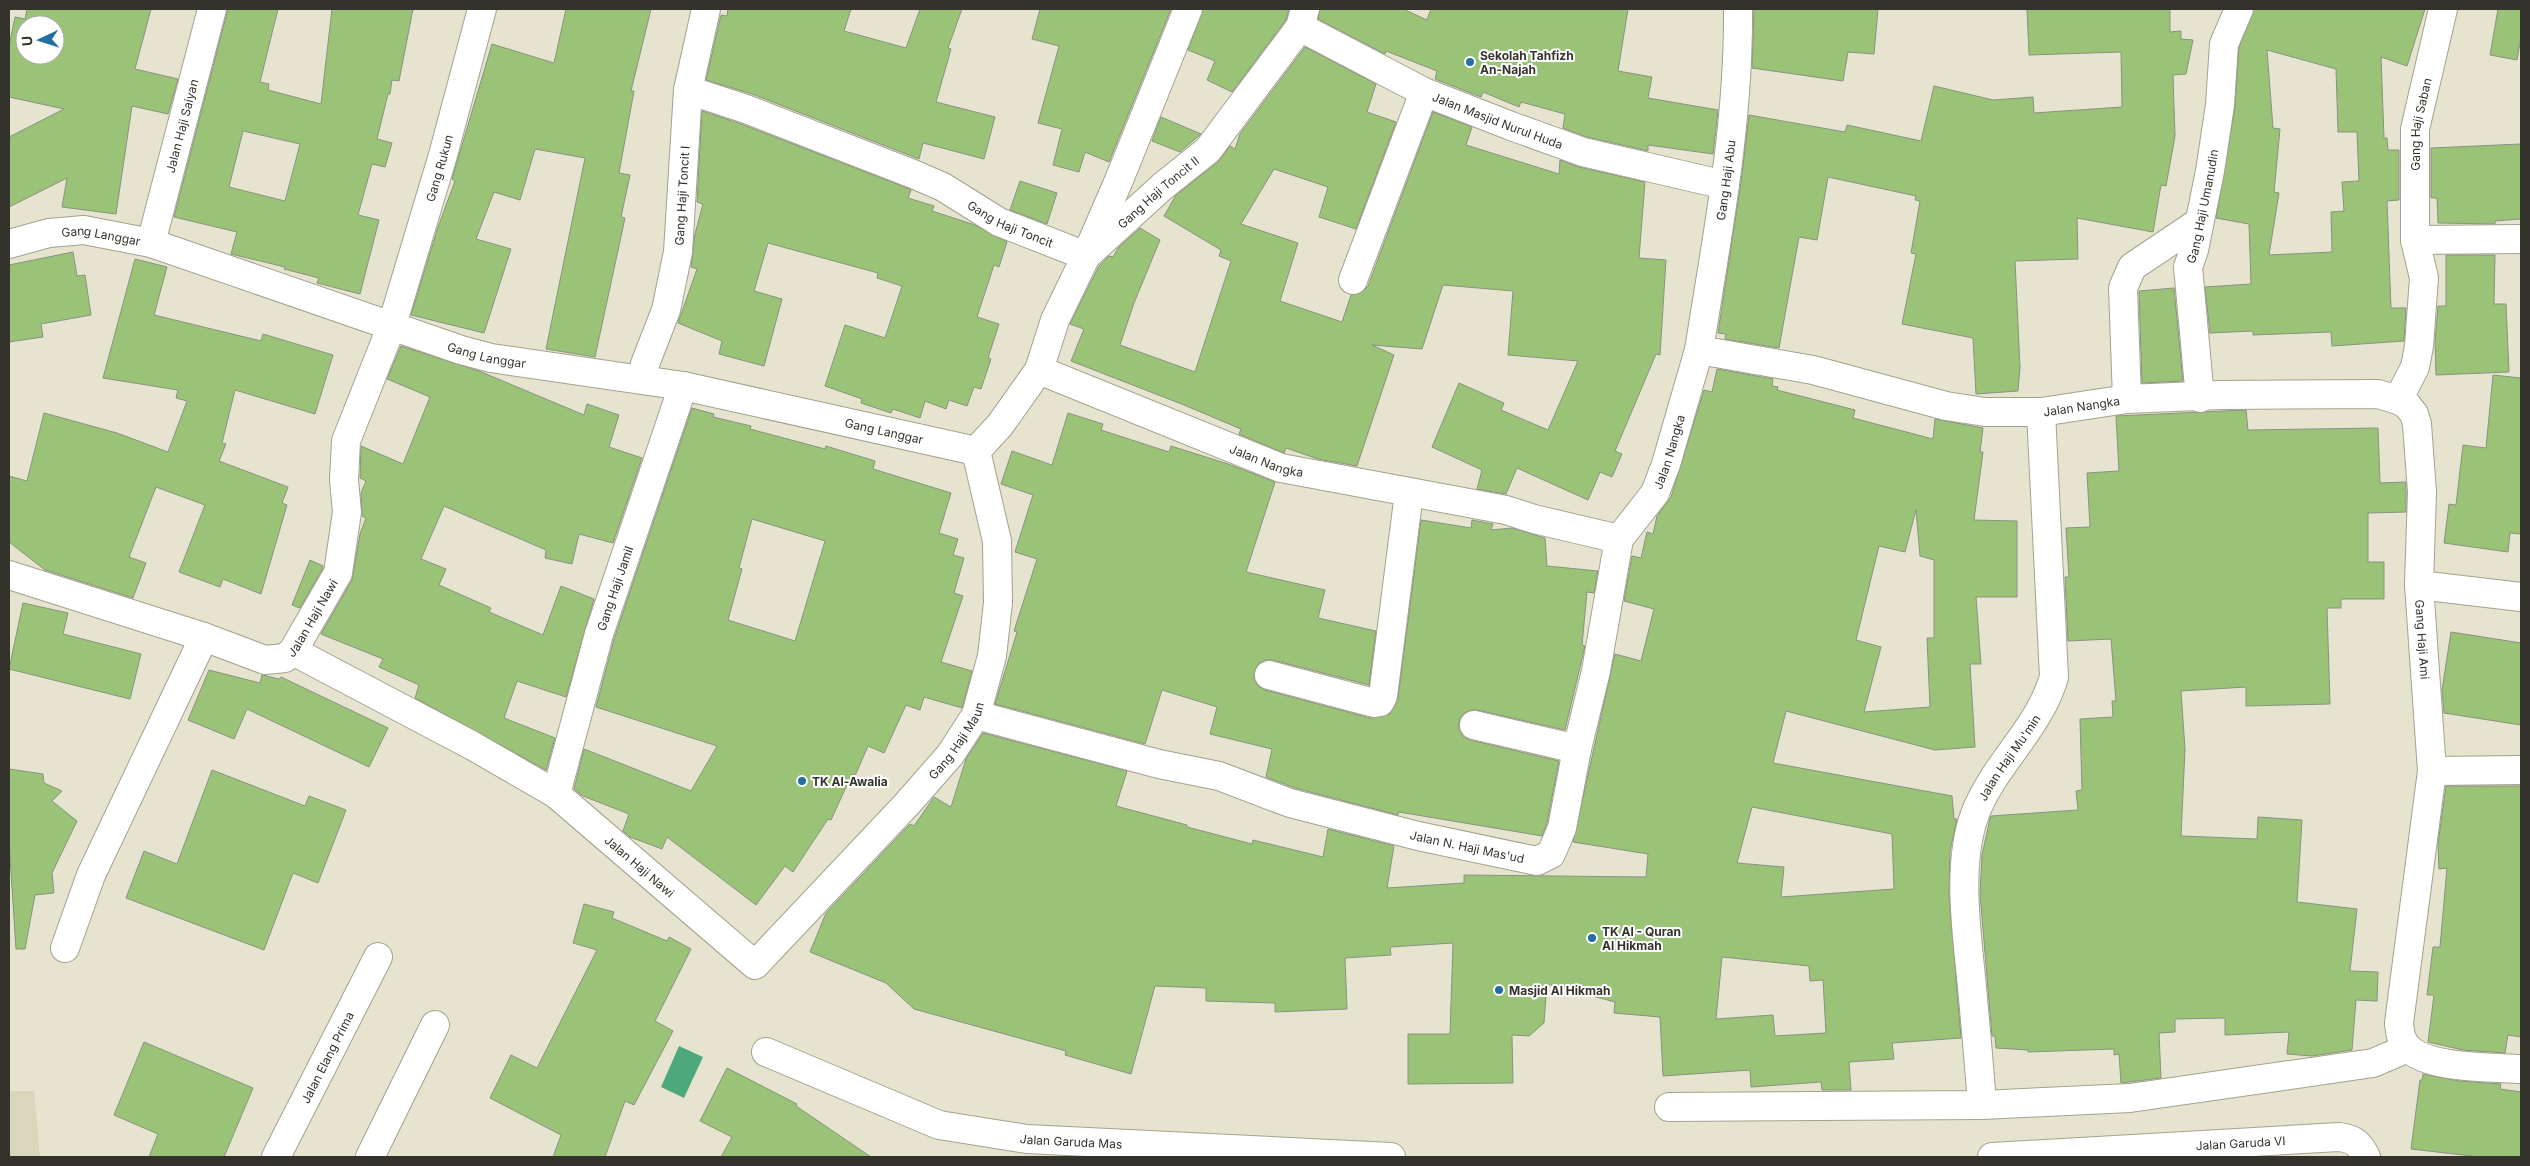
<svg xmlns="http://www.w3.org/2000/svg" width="2530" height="1166" font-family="Inter,sans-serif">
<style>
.built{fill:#d9d7bb}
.water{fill:#4da97c}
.building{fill:#9ac377;stroke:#889381;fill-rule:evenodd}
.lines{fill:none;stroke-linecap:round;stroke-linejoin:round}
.street-casing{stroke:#a4a28e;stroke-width:30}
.street{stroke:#fff;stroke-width:28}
.poi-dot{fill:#246ea2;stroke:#fff;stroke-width:2}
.labels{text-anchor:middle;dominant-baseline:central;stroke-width:4;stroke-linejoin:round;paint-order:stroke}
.poi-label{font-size:12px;font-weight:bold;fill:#34332b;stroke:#fff;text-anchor:start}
.street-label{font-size:12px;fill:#34332b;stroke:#fff}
</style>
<rect width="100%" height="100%" fill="#e6e4ce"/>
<path class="built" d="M9,1091H34L40,1157H9Z"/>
<path class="water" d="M679,1046L703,1057L684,1098L661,1087Z"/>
<path class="building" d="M27,9H151L135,69L178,79L168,114L132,106L116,214L62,207L67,178L9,207V137L64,109L9,97V46L15,17L25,19ZM25,25H55V55H25Z
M228,9H278L260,82L269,84L268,90L321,104L332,9H413L399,81L392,80L390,94H388L377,139L392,143L385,167L372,164L358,215L379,220L360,294L317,283L319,278L284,269L285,267L231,254L237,232L174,217ZM243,131L300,144L285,201L229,187Z
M566,9H651L631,91H634L619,173L630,175L621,217L625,218L595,357L546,349L585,158L535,149L520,200L494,192L476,239L511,249L484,333L411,315L438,227L455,181L452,179L492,44L554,63Z
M728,9H851L844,31L906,48L920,9H962L948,48L951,49L936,102L995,117L984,159L923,143L919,159L752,94L706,80L721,15L727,16Z
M1040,9H1171L1109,162L1085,152L1079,172L1053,165L1062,129L1038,123L1059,46L1032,39Z
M1203,9H1289L1286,20L1232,92L1207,80L1215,61L1188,50Z
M1320,9H1403L1427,20L1431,9H1628L1618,71L1652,77L1648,98L1718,110L1713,154L1648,145V151L1587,137L1563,128L1565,114L1521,102L1519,107L1483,92L1481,97L1435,79L1437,71L1386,51L1385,54L1318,19Z
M1754,9H1878L1874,54L1848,52L1843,81L1752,68Z
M2027,9H2170V32L2181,31V39L2193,40L2186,74L2173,75L2175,136L2166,186L2161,185L2153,232L2077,218L2078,259L2015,261L2020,367L2018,391L1976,394L1973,338L1902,324L1916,254L1911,253L1920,201L1915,200L1916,196L1828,177L1817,240L1799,237L1779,348L1725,339L1726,334L1718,333L1741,182L1749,115L1845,132L1847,125L1921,141L1934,86L1993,100L2033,97L2034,113L2122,107L2121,52L2029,55Z
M2254,9H2425L2407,66L2381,57L2384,138H2387L2388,150H2399V200L2387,201L2391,308H2406L2404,341L2332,346L2331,332L2253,335V331L2210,333L2205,287L2251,284L2249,224L2216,218L2235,107L2239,48ZM2267,50L2336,69L2338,132H2357L2359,181L2342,182L2344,211L2331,212L2332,252L2269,255L2279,193L2274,192L2280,129L2273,128Z
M2498,9H2521V37L2517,60L2490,55Z
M1305,47L1376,84L1367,112L1396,122L1356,229L1319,217L1328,187L1274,169L1241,224L1298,243L1280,301L1342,322L1351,295L1362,292L1368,286L1433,112L1472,127L1466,145L1559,174L1560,160L1579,167L1645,182L1639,258L1666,260L1660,355L1656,354L1615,451L1622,454L1612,477L1600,472L1588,500L1517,468L1506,494L1477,489L1482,470L1432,447L1459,383L1504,403L1501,410L1548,430L1578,361L1508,355L1513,291L1443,285L1422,349L1372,345L1394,355L1357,466L1318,459L1286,448L1284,453L1239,434L1241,429L1184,405L1071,361L1084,329L1070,324L1099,266L1109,256L1113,257L1118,248L1140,228L1160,240L1134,303L1120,345L1195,372L1231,261L1219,256L1221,250L1164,216L1176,195L1218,162L1230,146L1235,149L1240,134Z
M702,111L741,124L907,188L911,190L908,198L934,206L932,211L975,225L1007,242L999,267L994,265L977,317L999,324L988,358L991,359L981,389L974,387L967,406L949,400L946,409L925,401L920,418L893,409L891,413L861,403L862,399L825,386L845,325L885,338L902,286L877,278L878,273L768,243L754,291L782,299L764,366L719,354L722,341L678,323L697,269L691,267L695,234L703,204L697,202Z
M1161,117L1201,134L1180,152L1152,141Z
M2521,144V219L2495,221V224L2438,223L2437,198H2431V148Z
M1020,181L1057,193L1047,224L1010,210Z
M73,252L77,276L85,275L91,315L41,324L43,337L9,342V265Z
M2446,255H2495L2494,304H2506L2509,372L2436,375L2435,341L2438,306H2446Z
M135,259L167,267L154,315L261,341L263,334L333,355L315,414L235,390L222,443L226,444L219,461L288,487L282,503L287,505L261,594L223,579L220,587L179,572L205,505L156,487L129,557L146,563L133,598L45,570L9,542V476L27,481L44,413L117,433L168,452L187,401L176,398L178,390L103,378Z
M2174,288L2183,381L2142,383L2139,291Z
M401,346L479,371L584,415L587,404L619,415L609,447L642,458L613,543L579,534L572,564L545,558L546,550L444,506L421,559L446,569L439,585L491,608L489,612L543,635L561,586L594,599L566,697L517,681L504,718L555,738L546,770L415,698L419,685L379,667L383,659L321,634L352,580L360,534L366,518L362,516L361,493L366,481L360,478L361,446L403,464L430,397L387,379Z
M1717,369L1773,379L1772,386L1778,387L1777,390L1855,410L1853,418L1933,439L1935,419L1983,428L1980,452H1983L1974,520L2017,521V597H1976L1981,664H1970L1975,747L1935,750L1786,711L1773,763L1952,796L1954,819H1957L1950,851L1949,895L1961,1038L1892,1043L1894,1059L1849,1062L1851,1090H1822L1821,1082L1751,1087L1750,1070L1663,1076L1660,1017L1614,1013L1615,1002L1547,984L1544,1023L1529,1036L1512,1035L1513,1083L1408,1084V1034H1450L1453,943L1390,947L1391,955L1345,958L1347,1009L1275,1012V1003L1206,1001V988L1155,986L1131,1074L1065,1055L1066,1051L914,1009L886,983L810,952L826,913L910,824L914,826L934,797L951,807L966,759L983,733L1127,771L1116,806L1187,825V827L1252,844L1253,840L1323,857L1328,829L1394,846L1387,888L1464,883V875L1646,877L1648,854L1573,842L1615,654L1641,661L1654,609L1624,601L1632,556L1641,558L1647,532L1653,534L1657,516L1671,497L1704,390L1712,392ZM1916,510L1920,556L1934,560V638H1927L1930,707L1864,712L1881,647L1856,640L1879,546L1905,552ZM1752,807L1892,834L1894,889L1781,897L1784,867L1737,863ZM1722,957L1809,966L1810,981L1823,980L1826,1033L1775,1036L1773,1015L1716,1019Z
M2493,375L2521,378V534L2510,533L2508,552L2444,543L2449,504L2456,505L2463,445L2486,448Z
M692,408L714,414L713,417L751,426L750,429L825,449L826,446L875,461L873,469L951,493L939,533L958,539L953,555L964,558L954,593L963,596L941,662L972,671L962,708L924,697L920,710L906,705L884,753L868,746L855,776L852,774L831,820L828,819L793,872L785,866L756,905L667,837L662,849L630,837L623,831L629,814L583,796L574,789L584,749L691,791L717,746L596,707L614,639ZM752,519L825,541L795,641L728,620L742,569L739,568Z
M2246,410L2248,430L2378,428L2380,483L2406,482V512L2368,513V562H2384V599H2341V608H2327L2330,704L2246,706V687L2181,691L2185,749L2181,836L2257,839L2258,817L2302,820L2297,902L2357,909L2350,971L2378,972L2377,1001L2356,1000L2352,1050L2312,1056L2287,1054L2289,1032L2225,1035V1018L2175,1019V1032L2159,1033L2161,1078L2121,1083L2119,1054L2114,1055V1049L2028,1052V1050L1996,1048L1995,1036H1992L1980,894L1982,855L1990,819L1991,816L2078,810L2076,791L2082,790L2080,719L2113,717L2112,701H2116L2111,639L2068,641L2065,577H2069L2066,528L2090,527L2087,473L2119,471L2116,416Z
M1068,413L1103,424L1101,430L1169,452L1171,446L1228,464L1275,482L1246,572L1325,590L1318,618L1376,631L1369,685L1273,660H1265L1258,664L1254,671V680L1258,686L1265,690L1370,718L1390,714L1398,698L1421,520L1471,528L1472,520L1493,524L1491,530L1512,528L1545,538L1547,566L1598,571L1594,593L1587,592L1582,645L1585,646L1565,730L1477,710H1470L1463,714L1459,722V730L1464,737L1470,740L1559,761L1547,823L1542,836L1399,812L1398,815L1295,788L1266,777L1272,749L1210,734L1217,707L1162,690L1145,744L995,704L1017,632L1014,631L1037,559L1015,552L1033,495L1001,484L1012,451L1052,465Z
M310,560L323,566V568L300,608L292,605Z
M23,603L68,613L63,634L141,654L130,699L9,669Z
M2451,632L2521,643V725L2444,713L2442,690Z
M209,670L260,683L262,675L279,679L281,677L388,728L369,767L247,709L234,739L188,720Z
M9,769L43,774L44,783L62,791L52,801L77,821L52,873L54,893L35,895L25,949H16L9,842Z
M212,770L305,806L309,796L346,810L318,883L293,873L264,950L126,898L144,851L177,864Z
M2446,786H2521V1037L2508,1035L2505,1053L2463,1050L2428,1042L2434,995H2427L2433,947H2440L2447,868L2439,869L2438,844Z
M584,904L614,912L612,918L667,941L669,937L691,949L655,1021L673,1031L634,1105L625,1101L605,1157H553L561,1135L490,1098L511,1055L537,1068L597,950L573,943Z
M144,1042L253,1088L224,1157H149L158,1134L114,1115Z
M727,1068L797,1104L796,1106L871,1157H721L732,1137L700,1121Z
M2423,1074L2459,1081L2501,1084L2500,1089L2521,1092V1157H2480L2411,1149L2420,1080H2422Z"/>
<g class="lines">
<defs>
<g id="street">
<path id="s1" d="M1300,27L1424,92L1511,126L1583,152L1725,185"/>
<path id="s2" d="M688,90L746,109L913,174L943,187L999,222L1086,256L1119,180L1188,9"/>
<path d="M2415,240L2521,239"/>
<path id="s3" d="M151,243L212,9"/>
<path id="s4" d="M9,244L49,233L84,230L151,243L461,350L491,358L683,386L976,451"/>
<path d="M1353,280L1424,92"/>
<path id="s5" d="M1699,350C1717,236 1739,125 1738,9"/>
<path id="s6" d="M1039,370L1055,320L1086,256L1163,186L1208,150L1300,27L1305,9"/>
<path id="s7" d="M642,379L645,364L666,310L678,252L688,90L706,9"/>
<path id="s8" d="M2200,398L2188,267L2194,250L2210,171L2220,105L2224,44L2239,9"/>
<path d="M2127,399L2123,288L2132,267L2199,222"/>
<path id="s9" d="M2398,400L2415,367L2419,346L2424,278L2415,240V129L2443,9"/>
<path id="s10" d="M976,451L1000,425L1039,370L1281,468L1506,510L1534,519L1619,539"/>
<path id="s11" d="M1619,539L1655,493L1666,464L1699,350L1813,370L1946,406L1985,412H2041L2127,399L2220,395L2378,394L2398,400L2407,405L2414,414L2417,424L2422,492L2419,585L2432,771L2399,1023C2400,1033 2401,1041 2408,1048C2429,1069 2492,1067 2521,1069"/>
<path id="s12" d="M9,575L204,637L265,660L285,658L293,651L338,573L347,512L344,480L346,441L392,325L443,155L482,9"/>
<path d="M2419,585L2521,597"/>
<path id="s13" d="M293,651L473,746L556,794L755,965L907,804L950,755L976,715L992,656L998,603L997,541L976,451"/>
<path d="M1269,675L1374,703L1380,702L1383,696L1409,493"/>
<path id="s14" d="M976,715L1159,764L1219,776L1290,803L1418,836L1537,861L1551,854L1562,828L1577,749L1596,671L1619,539"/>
<path d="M1474,725L1577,749"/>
<path d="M2432,771L2521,770"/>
<path id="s15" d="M556,794L599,634L683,386"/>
<path d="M65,948L91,875L204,637"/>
<path id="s16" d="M766,1052L939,1125L1027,1139L1391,1157"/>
<path id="s17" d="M1982,1105C1979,1062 1975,1019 1971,977C1966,927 1957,862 1975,814C1994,764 2039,729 2054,677L2041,412"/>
<path d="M1669,1107L1982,1105L2130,1098L2373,1063L2408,1048"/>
<path id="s18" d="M276,1157L378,957"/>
<path d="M370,1157L435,1025"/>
<path id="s19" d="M1992,1157L2339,1137C2354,1139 2359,1143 2366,1157"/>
</g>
</defs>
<use href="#street" class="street-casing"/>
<use href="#street" class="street"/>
</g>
<g class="poi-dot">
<circle cx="1470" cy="62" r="5"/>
<circle cx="802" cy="781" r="5"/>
<circle cx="1592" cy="938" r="5"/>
<circle cx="1499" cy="990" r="5"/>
</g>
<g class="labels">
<g class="poi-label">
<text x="1480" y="55">Sekolah Tahfizh<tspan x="1480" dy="14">An-Najah</tspan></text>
<text x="812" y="781">TK Al-Awalia</text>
<text x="1602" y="931">TK Al - Quran<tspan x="1602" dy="14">Al Hikmah</tspan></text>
<text x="1509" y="990">Masjid Al Hikmah</text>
</g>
<g class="street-label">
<text stroke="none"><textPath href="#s1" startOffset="219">Jalan Masjid Nurul Huda</textPath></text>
<text stroke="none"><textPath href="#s9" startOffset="282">Gang Haji Saban</textPath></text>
<text stroke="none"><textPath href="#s3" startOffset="121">Jalan Haji Saiyan</textPath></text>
<text stroke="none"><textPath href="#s12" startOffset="812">Gang Rukun</textPath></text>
<text stroke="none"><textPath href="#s5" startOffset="172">Gang Haji Abu</textPath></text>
<text stroke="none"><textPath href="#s6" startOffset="220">Gang Haji Toncit II</textPath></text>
<text stroke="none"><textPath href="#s7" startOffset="189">Gang Haji Toncit I</textPath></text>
<text stroke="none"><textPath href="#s8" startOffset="194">Gang Haji Umanudin</textPath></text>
<text stroke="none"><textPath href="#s2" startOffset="350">Gang Haji Toncit</textPath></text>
<text stroke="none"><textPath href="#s4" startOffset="94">Gang Langgar</textPath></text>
<text stroke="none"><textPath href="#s4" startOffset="499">Gang Langgar</textPath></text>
<text stroke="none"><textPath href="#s11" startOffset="598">Jalan Nangka</textPath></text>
<text stroke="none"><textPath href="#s4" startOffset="904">Gang Langgar</textPath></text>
<text stroke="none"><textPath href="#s11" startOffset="102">Jalan Nangka</textPath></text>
<text stroke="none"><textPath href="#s10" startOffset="348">Jalan Nangka</textPath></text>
<text stroke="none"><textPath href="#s15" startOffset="214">Gang Haji Jamil</textPath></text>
<text stroke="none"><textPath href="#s12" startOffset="339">Jalan Haji Nawi</textPath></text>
<text stroke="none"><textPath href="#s11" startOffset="1164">Gang Haji Ami</textPath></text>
<text stroke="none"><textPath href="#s13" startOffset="864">Gang Haji Maun</textPath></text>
<text stroke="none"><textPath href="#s17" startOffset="359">Jalan Haji Mu'min</textPath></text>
<text stroke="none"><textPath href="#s14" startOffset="509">Jalan N. Haji Mas'ud</textPath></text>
<text stroke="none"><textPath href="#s13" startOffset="410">Jalan Haji Nawi</textPath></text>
<text stroke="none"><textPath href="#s18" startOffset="112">Jalan Elang Prima</textPath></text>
<text stroke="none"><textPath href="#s16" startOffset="321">Jalan Garuda Mas</textPath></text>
<text stroke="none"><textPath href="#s19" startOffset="249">Jalan Garuda VI</textPath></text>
</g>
</g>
<rect width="2530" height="1166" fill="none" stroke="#34332b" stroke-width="20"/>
<g transform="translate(40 40) rotate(266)"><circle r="24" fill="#ffffff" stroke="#aeadaa"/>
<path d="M0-4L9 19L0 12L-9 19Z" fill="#246ea2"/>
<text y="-8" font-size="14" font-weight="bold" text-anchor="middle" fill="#34332b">U</text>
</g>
</svg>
